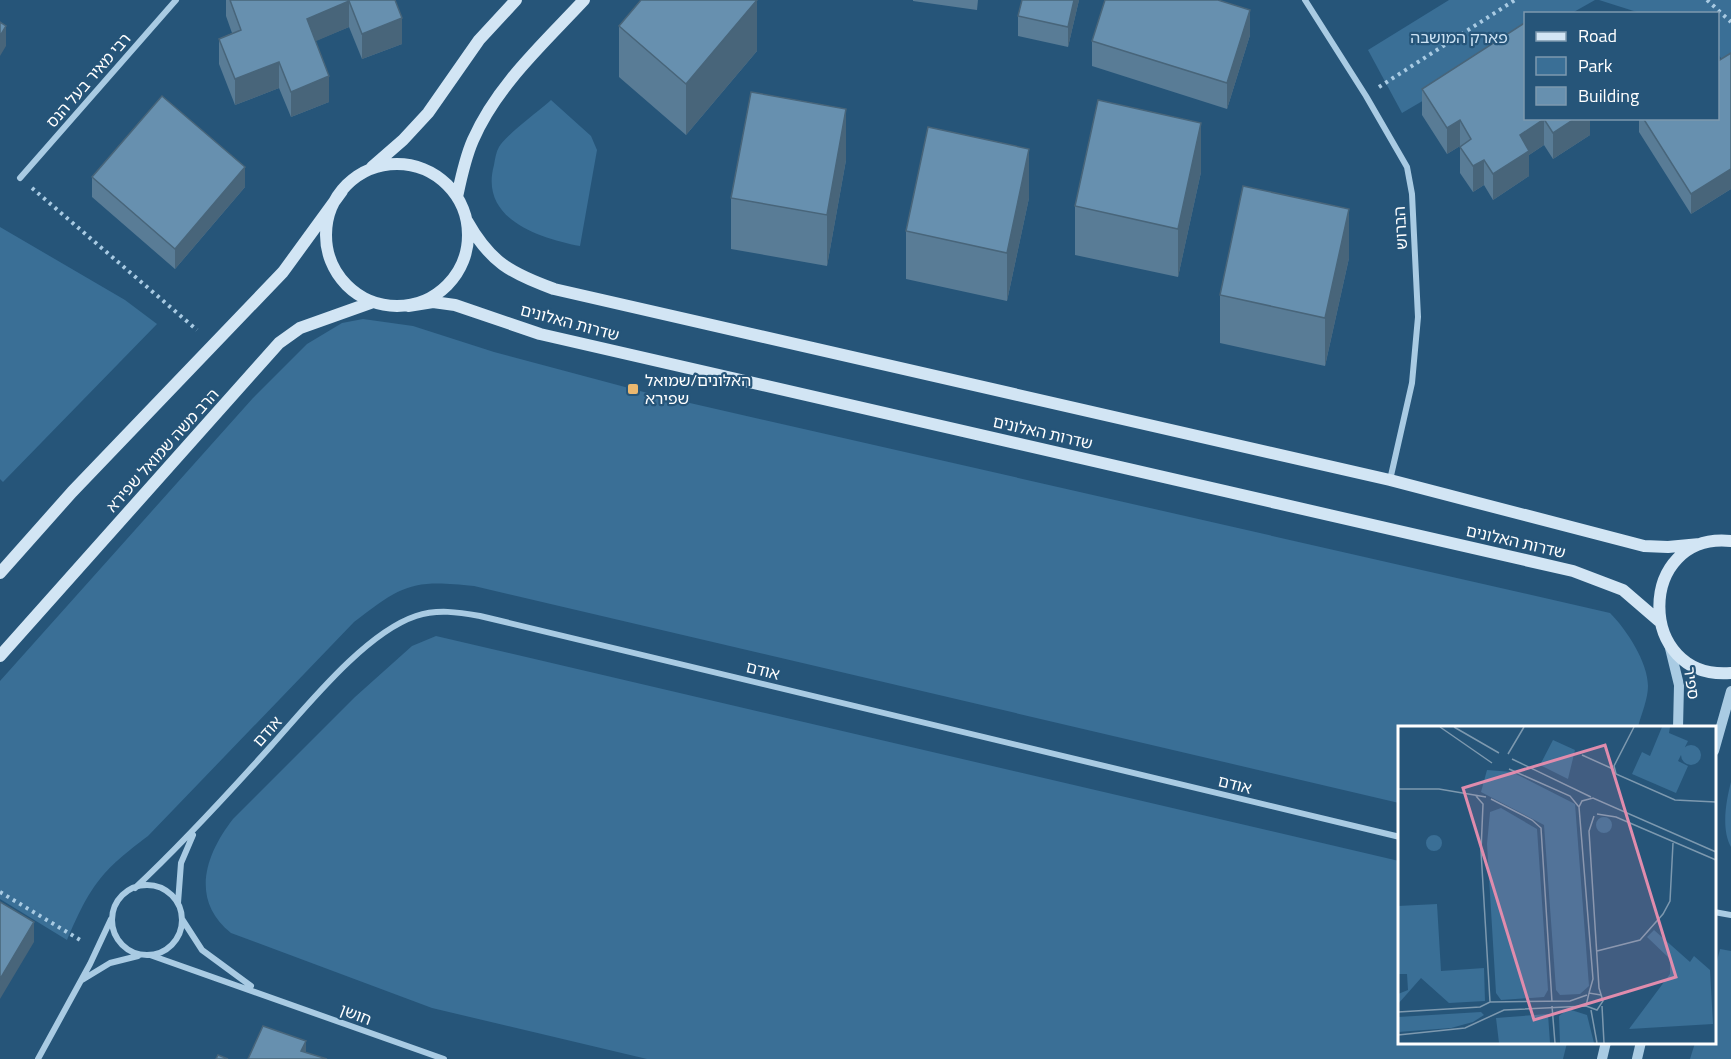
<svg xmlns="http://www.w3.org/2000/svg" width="1731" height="1059" font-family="'Titillium Web','Noto Sans Hebrew',sans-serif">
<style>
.green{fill:#3a6f96}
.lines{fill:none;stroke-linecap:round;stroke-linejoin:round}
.path{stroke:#a9cbe3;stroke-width:4;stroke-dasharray:3 4.5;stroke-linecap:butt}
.minor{stroke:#a9cbe3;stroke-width:6}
.tertiary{stroke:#a9cbe3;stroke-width:10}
.secondary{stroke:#d2e5f4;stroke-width:12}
.wall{fill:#597c96}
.shaded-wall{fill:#48657a}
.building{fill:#6790af;stroke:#48657a;stroke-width:1.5}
.poi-dot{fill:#ebb86f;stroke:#265579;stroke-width:2}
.labels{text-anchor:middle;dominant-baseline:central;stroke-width:4.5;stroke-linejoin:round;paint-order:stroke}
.park-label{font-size:16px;fill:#cce2f3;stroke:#265579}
.street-label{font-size:16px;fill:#fff;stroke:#265579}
.poi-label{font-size:16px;fill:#fff;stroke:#265579;text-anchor:start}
.inset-road{fill:none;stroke:#7d99af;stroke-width:1.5}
.view{fill:#e08cad;fill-opacity:0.15;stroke:#e08cad;stroke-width:3}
.inset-edge{fill:none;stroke:#fff;stroke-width:3}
</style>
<rect width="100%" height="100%" fill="#265579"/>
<path class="green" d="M1449,0H1595L1572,13L1526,14L1525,41L1402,113L1368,50Z
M1599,0H1731V72L1718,54V14L1640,13Z
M551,100L591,136L597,150L580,246C539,238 479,219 494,165C495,159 496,152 499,147C506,135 539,111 551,100Z
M0,227L125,300L157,324L3,482L0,479Z
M363,319L413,326L494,352L655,395L1610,613C1626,629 1648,662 1648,686C1648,699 1641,715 1638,727L1400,728L1399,803L474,586C412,579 402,585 354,622L148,836C100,872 91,885 67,940L0,899V681L253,398L307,344L342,323Z
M436,636L1399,861L1400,1042L1567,1043L1563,1059H647L432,1008L231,933C190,900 205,855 233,819L355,697L412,646Z
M1731,782V847C1721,829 1726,801 1731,782Z
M1720,949L1731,951V1059H1690L1695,1043L1714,1042L1715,969Z"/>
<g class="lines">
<path class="path" d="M1707,0L1731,22
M1379,87L1515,0
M32,188L197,330
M0,892L82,941"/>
<path class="minor" d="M1305,0L1366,96L1407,167L1412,194L1418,317L1412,383L1390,480
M20,178L176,0
M112 920a35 35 0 1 1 70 0a35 35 0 1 1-70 0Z
M135,888C183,843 227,795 271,746C307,706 365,633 416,616C437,609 458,612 480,616L1400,837
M178,903L181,863L193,835
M1714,912L1731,915
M182,919L202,950L251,986
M150,955L444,1059
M82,980L110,963L138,956
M38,1059L90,964L111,919"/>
<path class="tertiary" d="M1669,644L1679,685L1678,728
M1714,751L1731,691
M1602,1059L1606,1042
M1637,1059L1641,1042"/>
<path class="secondary" d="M326 235a71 71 0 1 1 142 0a71 71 0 1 1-142 0Z
M372,167L403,140L428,113L479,40L516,0
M457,197C461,178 465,158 473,140C497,85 544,43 584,0
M467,221C490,262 510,273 554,289L1390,480L1644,546L1668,547L1700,544
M408,306L433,302L455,305L540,334L1573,571L1623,590L1659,621
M1731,541C1636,531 1635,681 1731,673
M0,573L72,492L283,272L342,191
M0,656L279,343L300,328L373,302"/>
</g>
<path class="wall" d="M226,0H395L402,44L362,59L349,27L315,41L329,102L291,117L279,88L235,105L219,64V39L232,33L226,16Z
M913,0H978L977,10L913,1Z
M1079,0L1068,47L1018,36V16Z
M619,26L757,51L686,135L619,77Z
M1250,35L1227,109L1092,66V41Z
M1731,53V189L1691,214L1639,132V118H1718Z
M1422,89L1590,118V135L1553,159L1544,145L1529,155V176L1493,200L1484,185L1473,192L1460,173V146L1447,154L1422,115Z
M846,160L827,266L731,249V198Z
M1201,172L1178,277L1075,255V206Z
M92,177L245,187L175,269L92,197Z
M1029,198L1007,301L906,279V231Z
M1349,258L1325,366L1220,343V295Z"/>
<path class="shaded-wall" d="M757,0V51L686,135V84Z
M1074,0H1079L1068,47V27Z
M349,1V27L307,45V19Z
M1250,10V35L1227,109V83Z
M402,18V44L362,59V34Z
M6,26V46L0,56V36Z
M279,62V88L235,105V79Z
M329,76V102L291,117V92Z
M846,109V160L827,266V215Z
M1576,118H1590V135L1553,159V133Z
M1544,119V145L1529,155V176L1493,200V174L1520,135Z
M1460,120V146L1447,154V128Z
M1201,123V172L1178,277V229Z
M1029,149V198L1007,301V253Z
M1484,160V185L1473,192V166Z
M245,167V187L175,269V249Z
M1731,169V189L1691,214V194Z
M1349,209V258L1325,366V318Z
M34,922V942L0,999V979Z
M306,1041V1059L301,1051Z"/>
<path class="building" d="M230,0H395L402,18L362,34L349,1L307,19L329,76L291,92L279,62L235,79L219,39L241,30Z
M641,0H757L686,84L619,26Z
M1022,0H1074L1068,27L1018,16Z
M1105,0H1218L1250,10L1227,83L1092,41Z
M0,22L6,26L0,36Z
M1526,22V118H1576L1553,133L1544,119L1520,135L1529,151L1493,174L1484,160L1473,166L1460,147L1471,139L1460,120L1447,128L1422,89Z
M1731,53V169L1691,194L1643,118H1718V61Z
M751,92L846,109L827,215L731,198Z
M162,96L245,167L175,249L92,177Z
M1098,100L1201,123L1178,229L1075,206Z
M928,127L1029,149L1007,253L906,231Z
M1243,186L1349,209L1325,318L1220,295Z
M0,902L34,922L0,979Z
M263,1026L306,1041L301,1051L327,1059H248Z
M218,1055L228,1059H216Z"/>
<rect class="poi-dot" x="627" y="383" width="12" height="12" rx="3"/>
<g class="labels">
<g class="park-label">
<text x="1459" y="37">פארק המושבה</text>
</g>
<g class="street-label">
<text transform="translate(88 80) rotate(-49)">רבי מאיר בעל הנס</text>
<text transform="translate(1400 228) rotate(-93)">הברוש</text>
<text transform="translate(570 322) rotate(15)">שדרות האלונים</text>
<text transform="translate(1043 432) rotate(13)">שדרות האלונים</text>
<text transform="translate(162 450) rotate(-48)">הרב משה שמואל שפירא</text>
<text transform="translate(1516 541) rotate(13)">שדרות האלונים</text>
<text transform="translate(763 670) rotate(14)">אודם</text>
<text transform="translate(1692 683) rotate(82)">ספיר</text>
<text transform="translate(267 731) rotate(-48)">אודם</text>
<text transform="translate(1235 784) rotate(14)">אודם</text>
<text transform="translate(356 1014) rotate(21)">חושן</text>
</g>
<g class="poi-label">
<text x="645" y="380">האלונים/שמואל<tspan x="645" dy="18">שפירא</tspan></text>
</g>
</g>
<g transform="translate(1398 726)">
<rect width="318" height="318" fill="#265579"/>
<path d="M264,1H272L271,7L290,15L280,35L290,40L278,67L234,48L244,26L252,30ZM155,14L177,24L170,53L142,39ZM283 29a10 10 0 1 1 20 0a10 10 0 1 1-20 0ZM89,44L114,46L177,78L191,260L182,268L162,269L158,264L146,99L83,66ZM103,82L139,103L150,264L146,271L103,274L98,267L89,118L92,86ZM198 99a8 8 0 1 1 16 0a8 8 0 1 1-16 0ZM28 117a8 8 0 1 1 16 0a8 8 0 1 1-16 0ZM39,178L43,245L86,242L87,275L51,277L23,252L0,278V268L10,264L9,248H0V180ZM256,204L292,236L296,230L312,244L315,298L231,303L272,248V233L249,211ZM170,283L189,289L196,317H162L161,290ZM83,286L86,289L75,296L53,302L0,306V291ZM150,288L152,317H101L98,292Z" fill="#3a6f96"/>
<path class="inset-road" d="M42,1L94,37M56,1L101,27M236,1L216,40L218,48L277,74L318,76M110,28L126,1M184,29L215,43M114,33L193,71M111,43L172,70L181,81M0,63H41L88,71M78,70L85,78L83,125L92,276M93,73L134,94L143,102L154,276M199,88L218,91L318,134M196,90L191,105L201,262L205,275L199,284L188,280L191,267L203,269M199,225L242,214L265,188L272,175L275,117M191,267L195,253L181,81L184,75L195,72L318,126M154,280L157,317M204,280L206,317M193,284L199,317M0,286L82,281L92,276L172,275L189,269M0,309L67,302L106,284L188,280"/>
<path class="view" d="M207,19L278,251L136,294L65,62Z"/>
<rect width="318" height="318" class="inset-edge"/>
</g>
<rect x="1524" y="12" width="195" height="108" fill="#265579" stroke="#7d99af" stroke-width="1.5"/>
<rect x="1536" y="32" width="30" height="9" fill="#d2e5f4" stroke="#7d99af" stroke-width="1.5"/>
<text x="1578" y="42" font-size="18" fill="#ffffff">Road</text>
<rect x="1536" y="57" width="30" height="18" fill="#3a6f96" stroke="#7d99af" stroke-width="1.5"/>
<text x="1578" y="72" font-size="18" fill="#ffffff">Park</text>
<rect x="1536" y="87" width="30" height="18" fill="#6790af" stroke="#7d99af" stroke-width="1.5"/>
<text x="1578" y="102" font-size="18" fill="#ffffff">Building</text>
</svg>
